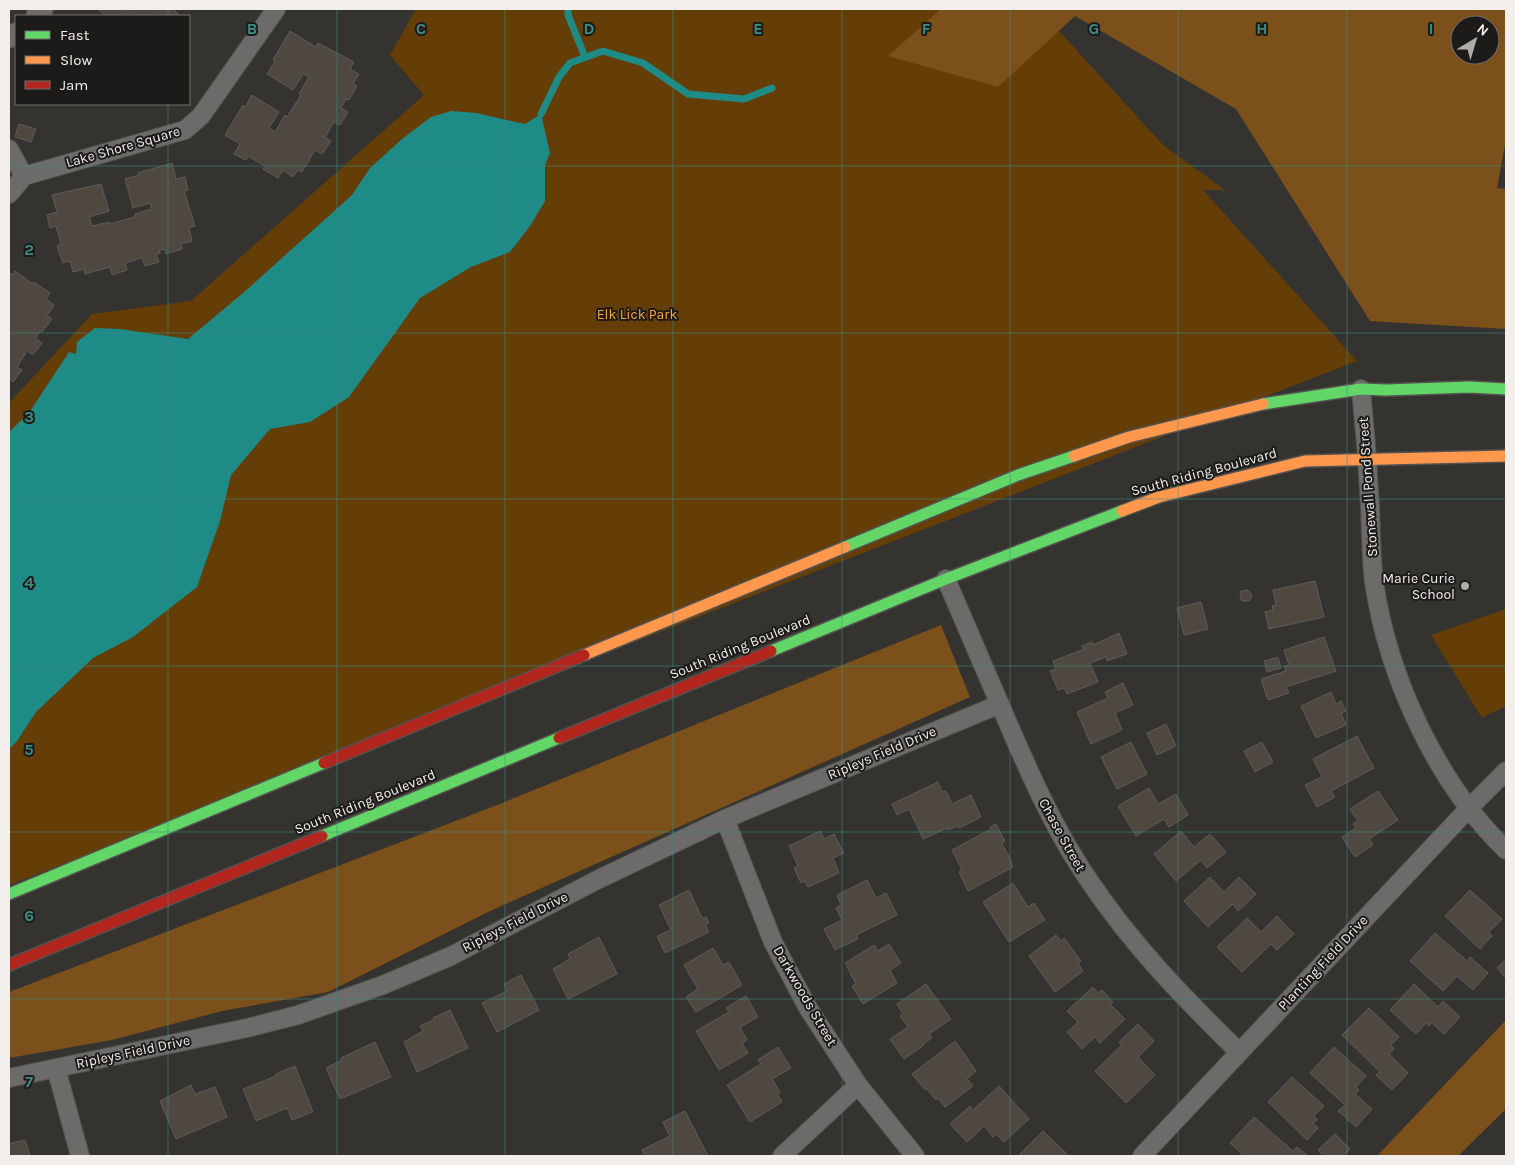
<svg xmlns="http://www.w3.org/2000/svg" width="1515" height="1165" font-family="Karla,sans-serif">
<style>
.green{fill:#653e07}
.forest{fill:#7b501a;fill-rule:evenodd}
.water{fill:#1f8b87}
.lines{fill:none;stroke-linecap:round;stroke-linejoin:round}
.stream{stroke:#1f8b87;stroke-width:7}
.building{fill:#4f4840;stroke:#5d5c5a}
.street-casing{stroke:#53524f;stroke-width:20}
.fast-casing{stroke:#53524f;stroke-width:14}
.slow-casing{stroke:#53524f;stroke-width:14}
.jam-casing{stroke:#53524f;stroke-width:14}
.street{stroke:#6d6b6a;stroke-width:18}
.fast{stroke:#63d668;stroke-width:11}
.slow{stroke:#ff974d;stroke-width:11}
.jam{stroke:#b3261e;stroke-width:11}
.grid{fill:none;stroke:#3c8e87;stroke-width:1;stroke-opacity:0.55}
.poi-dot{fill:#afadaa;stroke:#1d1b19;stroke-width:2}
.labels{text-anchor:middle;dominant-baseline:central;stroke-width:4;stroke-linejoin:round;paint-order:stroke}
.street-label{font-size:14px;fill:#f1eeec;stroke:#1d1b19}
.park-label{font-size:14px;fill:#ffa842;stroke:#1d1b19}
.poi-label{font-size:14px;fill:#f1eeec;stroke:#1d1b19;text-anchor:end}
.grid-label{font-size:16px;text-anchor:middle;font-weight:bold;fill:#3c8e87;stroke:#1d1b19;stroke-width:4;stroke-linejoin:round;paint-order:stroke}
</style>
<rect width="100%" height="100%" fill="#353330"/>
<path class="green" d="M416,9H1039L1163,145L1225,190H1203L1357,361L9,885V403L92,314L191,301L424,95L390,55Z
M1506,609V706L1482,718L1431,635Z"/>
<path class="forest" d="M941,9H1506V140L1497,188L1506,189V329L1370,321L1236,109L1075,16L998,87L888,56ZM1460,25H1490V55H1460Z
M941,625L970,697L488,912L328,992L222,1011L112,1040L9,1058V992L492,807Z
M1506,1020V1109L1458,1156H1377Z"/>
<path class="water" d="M451,111L476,113L525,124L541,114L550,153L545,165V201L530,226L510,252L471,267L420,298L349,397L310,422L270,429L231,475L220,521L197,587L133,637L93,658L36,712L17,741L9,749V432L29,413L69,352L76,354L77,342L95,328L120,329L188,339L242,294L352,195L370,168L402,139L431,117Z"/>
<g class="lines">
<path class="stream" d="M568,9V15L585,57
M541,114L559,77L570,63L603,51L643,63L688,94L744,99L772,88"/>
</g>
<path class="building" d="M98,9H173L179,15L130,16L126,13L122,16H105Z
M290,31L316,47L318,43L354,62L350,69L359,74L353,84L357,86L349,100L346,99L341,108L348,112L340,125L334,122L325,137L331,141L322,154L315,150L302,172L298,170L293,177L283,170L278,178L263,169L265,166L248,156L246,160L234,154L240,144L225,135L243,105L245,107L252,95L279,112L269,128L275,132L285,115L287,117L301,95L299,94L309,77L303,74L293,90L267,74L275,61L273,60Z
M19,124L36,129L31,142L15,137Z
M172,163L176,179L185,177L188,190L184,191L195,226L189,228L192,241L181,244L182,249L166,254L165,249L159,250L160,253L156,254L159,262L145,266L142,258L125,263L127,270L112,275L110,267L85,274L84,269L73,272L70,261L63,263L57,246L61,244L56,226L50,228L47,215L57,212L52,195L101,184L109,211L89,217L92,226L109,222L110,224L135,217V214L152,209L150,203L133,208L125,179L139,175L138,173Z
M15,271L33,284L34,282L50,293L46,299L54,305L47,316L52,319L42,332L40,331L35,338L42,343L33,355L27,351L17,367L22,370L13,382L9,379V272L13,275Z
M1315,581L1324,617L1269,629L1265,612L1273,610L1272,606L1276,605L1273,590Z
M1247,590L1250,592L1252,597L1249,601H1242L1240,596L1241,591Z
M1201,602L1208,629L1184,635L1177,608Z
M1119,633L1127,654L1107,661L1106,657L1090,663L1098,682L1067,694L1064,688L1058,690L1050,671L1056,669L1053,661L1084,649L1082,646L1092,642L1093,645Z
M1324,637L1336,671L1286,687L1289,693L1268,700L1261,679L1286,671L1284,666L1289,665L1284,650Z
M1278,657L1281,668L1267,672L1264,661Z
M1123,683L1133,705L1115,713L1122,730L1091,744L1077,712L1108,698L1105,692Z
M1331,692L1336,704L1341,701L1346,711L1341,713L1346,725L1316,738L1301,706Z
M1166,724L1176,746L1157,755L1147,733Z
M1357,736L1374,768L1331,791L1335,797L1317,807L1305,785L1322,777L1313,759Z
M1131,742L1147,774L1117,789L1101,757Z
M1262,742L1273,762L1255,772L1244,751Z
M938,782L942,792L946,791L952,804L971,795L981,817L959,828L958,826L948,830L947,828L923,839L909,809L897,815L892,804Z
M1149,788L1158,804L1176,794L1188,815L1169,827L1164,819L1136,836L1118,806Z
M1378,791L1398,820L1369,839L1373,845L1355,857L1342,837L1356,828L1353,824L1358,821L1350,809Z
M996,824L1005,841L1002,844L1012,862L1011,863L1013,867L968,891L959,872L962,870L952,850L991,829L990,827Z
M820,831L824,839L834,834L844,853L833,858L839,873L808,887L805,881L801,883L794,868L798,866L789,846Z
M1181,831L1194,847L1210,834L1226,852L1207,868L1201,860L1176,881L1154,854Z
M1210,877L1224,892L1239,877L1256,894L1238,911L1233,904L1208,927L1184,901Z
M867,880L876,898L886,893L897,915L856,935L858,939L835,950L824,929L842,920L836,908L841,905L837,895Z
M1013,883L1028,907L1034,903L1045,920L1009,942L983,902Z
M689,890L702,918L706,917L709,923L705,925L709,932L665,953L657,936L671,930L659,905Z
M1470,890L1502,919L1489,932L1492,936L1480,949L1445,916Z
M1277,916L1294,934L1277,950L1271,944L1242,972L1217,947L1247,918L1261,932Z
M1435,933L1467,961L1470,957L1488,973L1473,990L1457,976L1443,991L1410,961Z
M1056,935L1061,941L1064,938L1081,961L1078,963L1083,971L1055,992L1029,956Z
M599,937L617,974L568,999L553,969L570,959L568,954Z
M889,944L901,963L890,970L897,983L863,1004L852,986L856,984L845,963L874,945L878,951Z
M713,948L723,965L729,962L742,985L696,1012L686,997L698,989L684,965Z
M1506,959V978L1497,968Z
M521,975L539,1010L497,1032L482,1003L507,991L504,984Z
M926,984L951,1019L929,1034L932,1038L923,1044L924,1045L904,1059L890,1039L908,1027L900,1016L903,1014L897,1004Z
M1414,984L1438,1007L1443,1001L1460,1017L1444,1034L1432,1023L1429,1026L1426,1023L1416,1034L1390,1010Z
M1093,987L1098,993L1102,990L1113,1002L1110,1004L1125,1019L1100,1043L1095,1037L1082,1049L1067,1032L1078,1022L1067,1011Z
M746,996L758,1017L740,1027L747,1040L742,1043L748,1053L719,1070L696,1031L729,1012L726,1008Z
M1369,1008L1399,1037L1391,1045L1394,1049L1389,1054L1408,1073L1392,1090L1376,1075L1380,1072L1342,1035Z
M450,1010L468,1048L417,1072L404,1042L423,1031L420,1026L434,1020L433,1018Z
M1138,1024L1154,1041L1138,1057L1155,1075L1126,1103L1095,1071L1122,1045L1119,1042Z
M955,1041L976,1071L967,1079L973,1086L945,1107L938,1098L936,1100L927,1089L925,1090L912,1074Z
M375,1042L391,1077L340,1099L326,1068L342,1060L341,1058Z
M778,1047L791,1068L772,1079L780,1092L777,1094L782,1102L750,1122L727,1085L761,1064L758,1060Z
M1334,1047L1366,1076L1356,1087L1359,1090L1355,1094L1372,1109L1356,1127L1338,1111L1345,1105L1310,1073Z
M295,1066L313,1112L292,1120L287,1108L256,1121L243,1089L276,1076V1074Z
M1292,1077L1324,1106L1314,1116L1317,1120L1313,1123L1318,1128L1307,1140L1268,1102Z
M191,1085L195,1094L215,1087L227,1117L176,1139L160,1101Z
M999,1086L1029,1119L1004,1142L996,1134L993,1137L984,1126L967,1142L950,1124L970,1106L973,1110Z
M685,1111L708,1156H645L642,1150L670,1136L663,1122Z
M1254,1117L1293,1151L1297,1147L1308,1156H1244L1230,1143Z
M1043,1131L1069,1156H1018Z
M1335,1134L1350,1149L1343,1156H1324L1318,1150Z
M25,1140L30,1156H9V1144Z"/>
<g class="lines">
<defs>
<path id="street" d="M35,16L44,9
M9,39L16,32
M9,149L24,176
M9,194L24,176L185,130L201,116L276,9
M1361,389C1365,428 1368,467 1370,506C1371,531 1371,557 1374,582C1388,677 1436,782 1506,850
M946,579C965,624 985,669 1004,714C1029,772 1054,830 1090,882C1134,947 1183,997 1239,1052
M725,819L773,942L808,1008L858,1085L915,1156
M56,1068L80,1156
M9,1078L247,1028L298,1015L383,985L451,956L599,879L725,819L1000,704
M782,1156L858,1085
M1142,1156L1470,807L1506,771"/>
<path id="fast" d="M1263,404L1361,389L1386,390L1469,387L1506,389
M845,547L1018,475L1074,456
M771,651L946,579L1122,511
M322,836L559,738
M9,894L324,763"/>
<path id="slow" d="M1074,456L1129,437L1263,404
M1122,511L1159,497L1305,461L1506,456
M584,655L845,547"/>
<path id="jam" d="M559,738L771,651
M324,763L584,655
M9,965L322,836"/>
</defs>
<use href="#street" class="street-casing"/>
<use href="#fast" class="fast-casing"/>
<use href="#slow" class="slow-casing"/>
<use href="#jam" class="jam-casing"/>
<use href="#street" class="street"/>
<use href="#fast" class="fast"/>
<use href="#slow" class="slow"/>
<use href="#jam" class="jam"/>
</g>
<path class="grid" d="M168,9V16M337,9V1156M505,9V1156M673,9V1156M842,9V1156M1010,9V1156M1178,9V1156M1347,9V1156M168,104V1156M9,166H1506M9,333H1506M9,499H1506M9,666H1506M9,832H1506M9,999H1506"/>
<circle class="poi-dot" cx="1465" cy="586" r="5"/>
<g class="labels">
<g class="street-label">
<text transform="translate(123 147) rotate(-16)">Lake Shore Square</text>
<text transform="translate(1204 472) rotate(-15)">South Riding Boulevard</text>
<text transform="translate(1368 487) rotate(-94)">Stonewall Pond Street</text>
<text transform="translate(740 647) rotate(-22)">South Riding Boulevard</text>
<text transform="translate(882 753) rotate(-23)">Ripleys Field Drive</text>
<text transform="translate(365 802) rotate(-22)">South Riding Boulevard</text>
<text transform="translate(1062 835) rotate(61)">Chase Street</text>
<text transform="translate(515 922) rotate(-27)">Ripleys Field Drive</text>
<text transform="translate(1323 963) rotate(-47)">Planting Field Drive</text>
<text transform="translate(805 996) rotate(60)">Darkwoods Street</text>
<text transform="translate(133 1052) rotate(-12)">Ripleys Field Drive</text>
</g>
<g class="park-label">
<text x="637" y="314">Elk Lick Park</text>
</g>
<g class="poi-label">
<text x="1455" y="578">Marie Curie<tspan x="1455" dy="16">School</tspan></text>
</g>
</g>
<g class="grid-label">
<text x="252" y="34">B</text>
<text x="421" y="34">C</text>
<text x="589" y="34">D</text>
<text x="758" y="34">E</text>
<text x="926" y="34">F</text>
<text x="1094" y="34">G</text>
<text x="1262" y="34">H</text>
<text x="1431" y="34">I</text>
<text x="29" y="255">2</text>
<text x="29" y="422">3</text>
<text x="29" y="588">4</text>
<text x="29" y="755">5</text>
<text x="29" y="921">6</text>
<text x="29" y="1087">7</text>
</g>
<rect width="1515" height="1165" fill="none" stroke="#f1eeec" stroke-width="20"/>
<rect x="15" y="15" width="175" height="90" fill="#1d1b19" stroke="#726f6d"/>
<rect x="25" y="31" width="25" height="8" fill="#63d668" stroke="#726f6d"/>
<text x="60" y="40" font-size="15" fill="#f1eeec">Fast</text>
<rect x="25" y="56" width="25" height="8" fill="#ff974d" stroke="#726f6d"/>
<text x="60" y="65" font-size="15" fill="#f1eeec">Slow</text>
<rect x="25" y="81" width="25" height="8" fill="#b3261e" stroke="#726f6d"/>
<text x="60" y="90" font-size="15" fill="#f1eeec">Jam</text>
<g transform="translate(1475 40) rotate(38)"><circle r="24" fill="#1d1b19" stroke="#726f6d"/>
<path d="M0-4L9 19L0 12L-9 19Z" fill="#afadaa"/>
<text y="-8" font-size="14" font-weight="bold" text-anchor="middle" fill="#f1eeec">N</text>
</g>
</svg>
